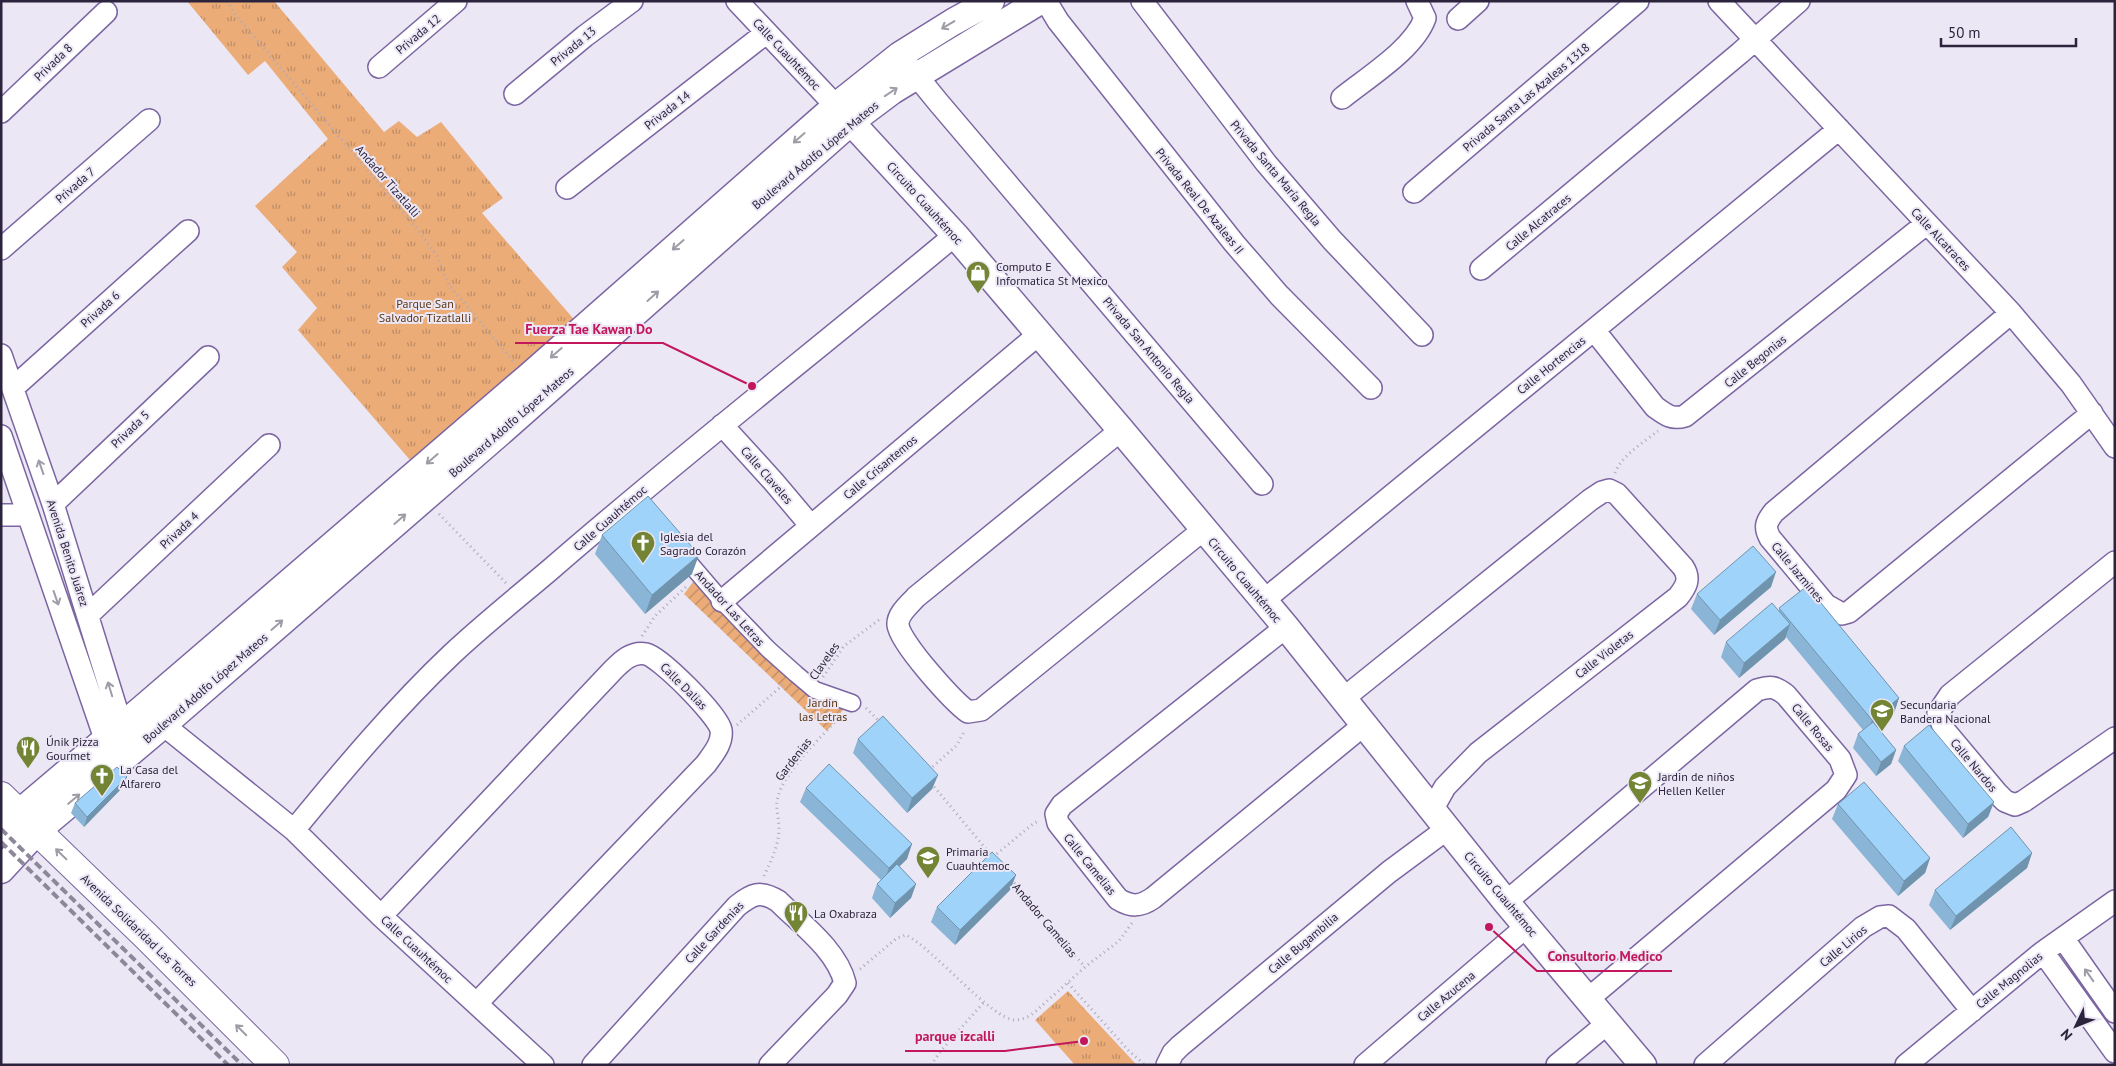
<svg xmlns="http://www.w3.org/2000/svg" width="2116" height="1066" font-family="'PT Sans',sans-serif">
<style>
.park{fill:url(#park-tufts)}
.garden{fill:url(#garden-furrows)}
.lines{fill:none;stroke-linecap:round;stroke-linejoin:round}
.pedestrian-casing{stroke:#7c66a2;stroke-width:19}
.minor-casing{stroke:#7c66a2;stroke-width:24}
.tertiary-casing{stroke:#7c66a2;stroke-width:29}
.secondary-casing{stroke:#7c66a2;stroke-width:30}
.path{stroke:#aea9ba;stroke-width:3;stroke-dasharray:1 4;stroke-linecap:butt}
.pedestrian{stroke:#fff;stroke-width:16}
.minor{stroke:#fff;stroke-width:21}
.tertiary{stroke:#fff;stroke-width:26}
.secondary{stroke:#fff;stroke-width:28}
.rail{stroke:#8d879a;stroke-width:4;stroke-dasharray:8 4;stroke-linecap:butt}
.wall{fill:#8ab5d6}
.shaded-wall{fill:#7094ae}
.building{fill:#a0d3f9;stroke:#7094ae}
.oneway{stroke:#a09ca7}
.labels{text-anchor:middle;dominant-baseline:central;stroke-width:4;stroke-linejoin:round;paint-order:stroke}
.street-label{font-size:12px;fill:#2c233c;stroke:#ebe7f5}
.poi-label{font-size:12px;fill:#2c233c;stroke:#ebe7f5;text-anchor:start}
.park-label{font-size:12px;fill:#5c3613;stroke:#ebe7f5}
.leader{fill:none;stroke:#c2185b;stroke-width:2}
.callout-dot{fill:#c2185b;stroke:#ebe7f5;stroke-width:2}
.callout-label{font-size:14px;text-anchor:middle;font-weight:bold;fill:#c2185b;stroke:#ebe7f5;stroke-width:4;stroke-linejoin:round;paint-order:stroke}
</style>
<defs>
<pattern id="park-tufts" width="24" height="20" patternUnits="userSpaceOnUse" patternTransform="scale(1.25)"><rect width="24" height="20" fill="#ebac78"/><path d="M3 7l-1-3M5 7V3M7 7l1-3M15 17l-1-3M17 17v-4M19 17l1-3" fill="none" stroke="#bf8c64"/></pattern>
<pattern id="garden-furrows" width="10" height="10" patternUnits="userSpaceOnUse" patternTransform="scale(1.25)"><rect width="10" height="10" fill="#ebac78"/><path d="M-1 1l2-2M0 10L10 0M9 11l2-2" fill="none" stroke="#bf8c64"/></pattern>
</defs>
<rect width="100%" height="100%" fill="#ebe7f5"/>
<path class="park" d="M187,1H274L384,132L399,121L417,137L441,122L503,198L482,213L578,324L410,460L298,330L317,308L282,267L297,252L255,206L328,139L265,61L248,75Z
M1068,991L1133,1061L1137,1065H1075L1035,1020Z"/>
<path class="garden" d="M697,577L789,675L846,706L827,731L684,594Z"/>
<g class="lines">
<defs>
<path id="pedestrian" d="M680,552L722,601L768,649L796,674L815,690L852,703"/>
<path id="minor" d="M737,1L836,106
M1046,1L1058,21L1234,243L1279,295L1371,388
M1142,1L1266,163L1332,240L1422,335
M1719,1L2011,313L2071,384L2115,447
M1458,19L1478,1
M907,64L938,102L1262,484
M379,67L456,1
M515,94L585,36L632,1
M1342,98C1368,77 1414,49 1425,18L1417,1
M1,112L106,12
M567,188L766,33
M1414,192L1638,1
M1,249L149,120
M1481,269L1740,53L1799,1
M2011,313L1774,512C1766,522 1764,527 1770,538L1826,605L1842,614L1849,612L2092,413
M1594,330L1655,407C1666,415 1672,420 1685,416L1926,224
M1,355L53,504L126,740
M13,388L188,231
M722,425L773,481L811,526
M1121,430L916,597C910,604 897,614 898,625C900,643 953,701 968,712L981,710L1203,530
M1,436L110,753
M53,504L208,357
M1,515H28
M2115,562L1950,695L1938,713L1945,731L1997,793L2005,801L2015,805L2024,801L2115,738
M722,601L1039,334
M1263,601L1839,129
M88,615L269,445
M1286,627L1062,805L1056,814L1058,823L1118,899C1131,907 1140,907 1153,898L1365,724
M1344,698L1590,500L1602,492L1609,490L1617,494L1683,567C1691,579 1686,587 1678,597L1478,753L1445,787L1432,810
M151,715L294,830L381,916L543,1065
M294,830C344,769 395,708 452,654C484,624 518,597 551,569C683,454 821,347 955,235
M1506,902L1757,690C1770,686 1775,686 1786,695L1840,759L1846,775L1836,790L1588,999
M381,916L613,670C622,661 632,651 646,654C660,657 718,715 721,730C723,743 713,754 706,764L477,1003
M2063,938L2115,1012
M2043,952L2115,1052
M593,1065L737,906C752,894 760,890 778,901C801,924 837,950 845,983L837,995L770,1065
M1167,1065L1173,1053L1180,1046L1389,872L1447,829
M1365,1065L1527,926
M1557,1065L1608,1023
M1705,1065L1863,927L1880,917L1889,916L1906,929L1972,1011
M1906,1065L2043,952L2115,901"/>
<path id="tertiary" d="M839,109L955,235L1121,430L1286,627L1506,902L1643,1065
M1,833L19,813L143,708L528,377L836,106L900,55L953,22L991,1
M1,870L37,831L163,725L503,430L852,121L892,91L1040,1"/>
<path id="secondary" d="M1,796L146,936L275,1065"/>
</defs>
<use href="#pedestrian" class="pedestrian-casing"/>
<use href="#minor" class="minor-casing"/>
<use href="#tertiary" class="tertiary-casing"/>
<use href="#secondary" class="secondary-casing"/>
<path class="path" d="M227,1L235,14L415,226L437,256L449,285L514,362
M1615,473C1621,456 1644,442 1658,431
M439,514L506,583
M642,636L655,616L688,585
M823,677L844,646L879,620
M866,708L881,723
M737,725L784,684
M929,770L957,745L965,730
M931,783L991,855
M993,857L1034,823L1039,821
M764,876C771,860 779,846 779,828C779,818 775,807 778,797C784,771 823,736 841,715
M1011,879L1085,967
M860,969L897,938L906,935C934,949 991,1019 1015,1020C1023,1020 1030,1016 1036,1011L1085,967L1119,941L1132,923
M1068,983L1129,1051L1145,1065
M931,1065L940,1052L984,1002"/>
<use href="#pedestrian" class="pedestrian"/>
<use href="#minor" class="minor"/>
<use href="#tertiary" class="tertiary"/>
<use href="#secondary" class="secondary"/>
<path class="rail" d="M1,829L242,1065
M1,842L228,1065"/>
</g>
<path class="wall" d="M602,535L692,574L645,614L595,554Z
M1771,587L1714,635L1691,609L1697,594Z
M1779,608L1899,698L1894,713L1877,727L1896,750L1891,764L1876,776L1853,748L1858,734L1863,730L1786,637L1785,639L1739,678L1721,657L1726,642L1779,610Z
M858,739L938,775L932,789L907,813L853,753Z
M1904,746L1994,802L1988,817L1963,838L1898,761Z
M127,777L123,787L84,827L71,813L75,803Z
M806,788L907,859L899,866L916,884L911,898L890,918L872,898L877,884L881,880L800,802Z
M1838,804L1930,858L1925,873L1898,896L1832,819Z
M2032,853L2027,868L1950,930L1929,905L1935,890Z
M1016,875L1010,890L955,945L931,922L937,907Z"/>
<path class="shaded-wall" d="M699,555L692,574L645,614L652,595Z
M1776,572L1771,587L1714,635L1720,620Z
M1790,624L1785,639L1739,678L1744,663Z
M1899,698L1894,713L1867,735L1872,720Z
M1896,750L1891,764L1876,776L1881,762Z
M938,775L932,789L907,813L912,798Z
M127,777L123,787L84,827L87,817Z
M1994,802L1988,817L1963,838L1968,824Z
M912,844L907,859L883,883L889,868Z
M2032,853L2027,868L1950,930L1956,916Z
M1930,858L1925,873L1898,896L1904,881Z
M1016,875L1010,890L955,945L960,930Z
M916,884L911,898L890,918L895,903Z"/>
<path class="building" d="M648,496L699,555L652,595L602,535Z
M1753,546L1776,572L1720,620L1697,594Z
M1807,586L1899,698L1872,720L1779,608Z
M1772,603L1790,624L1744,663L1726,642Z
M883,716L938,775L912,798L858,739Z
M1873,722L1896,750L1881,762L1858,734Z
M1929,725L1994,802L1968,824L1904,746Z
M829,764L912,844L889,868L806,788Z
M117,767L127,777L87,817L75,803Z
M1864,782L1930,858L1904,881L1838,804Z
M2011,827L2032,853L1956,916L1935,890Z
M992,852L1016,875L960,930L937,907Z
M897,864L916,884L895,903L877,884Z"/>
<defs><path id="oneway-shaft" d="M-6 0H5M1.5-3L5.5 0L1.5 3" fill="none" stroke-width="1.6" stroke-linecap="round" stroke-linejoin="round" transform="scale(1.25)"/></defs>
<g class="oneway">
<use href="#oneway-shaft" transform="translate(948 25) rotate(149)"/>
<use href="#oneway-shaft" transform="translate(891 92) rotate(-34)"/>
<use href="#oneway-shaft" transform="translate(799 138) rotate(139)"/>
<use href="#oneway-shaft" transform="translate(678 245) rotate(139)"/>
<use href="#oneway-shaft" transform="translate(653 296) rotate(-42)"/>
<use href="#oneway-shaft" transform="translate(556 353) rotate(139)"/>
<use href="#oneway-shaft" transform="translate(432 459) rotate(139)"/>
<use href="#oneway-shaft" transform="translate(41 467) rotate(-109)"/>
<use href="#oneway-shaft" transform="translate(400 519) rotate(-41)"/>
<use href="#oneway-shaft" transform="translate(56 598) rotate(71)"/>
<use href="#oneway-shaft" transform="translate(277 625) rotate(-41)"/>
<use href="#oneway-shaft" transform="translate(110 689) rotate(-107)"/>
<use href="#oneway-shaft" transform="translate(74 799) rotate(-40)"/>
<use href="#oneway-shaft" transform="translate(61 854) rotate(-136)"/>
<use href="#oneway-shaft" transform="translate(2089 975) rotate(-125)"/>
<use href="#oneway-shaft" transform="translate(241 1030) rotate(-135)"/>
</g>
<defs>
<symbol id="shop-pin" viewBox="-11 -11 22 30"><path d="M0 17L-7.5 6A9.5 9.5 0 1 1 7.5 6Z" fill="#738535" stroke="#ebe7f5"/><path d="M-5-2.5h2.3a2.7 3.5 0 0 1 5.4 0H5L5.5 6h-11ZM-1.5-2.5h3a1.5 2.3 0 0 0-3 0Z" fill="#fff"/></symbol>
<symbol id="church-pin" viewBox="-11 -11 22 30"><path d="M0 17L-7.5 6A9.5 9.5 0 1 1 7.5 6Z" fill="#738535" stroke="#ebe7f5"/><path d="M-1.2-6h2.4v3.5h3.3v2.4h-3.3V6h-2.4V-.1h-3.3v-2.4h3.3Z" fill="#fff"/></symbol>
<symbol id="school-pin" viewBox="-11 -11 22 30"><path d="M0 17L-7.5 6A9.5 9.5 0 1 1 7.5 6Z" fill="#738535" stroke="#ebe7f5"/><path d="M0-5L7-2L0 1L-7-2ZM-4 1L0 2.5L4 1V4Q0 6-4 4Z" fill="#fff"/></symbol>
<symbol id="restaurant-pin" viewBox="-11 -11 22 30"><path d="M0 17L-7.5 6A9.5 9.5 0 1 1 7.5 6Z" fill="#738535" stroke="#ebe7f5"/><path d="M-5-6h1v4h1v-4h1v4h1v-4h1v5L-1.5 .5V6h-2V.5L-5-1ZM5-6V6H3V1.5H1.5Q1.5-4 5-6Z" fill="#fff"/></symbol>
</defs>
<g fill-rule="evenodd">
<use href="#shop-pin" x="964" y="259" width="28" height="38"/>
<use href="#church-pin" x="629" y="529" width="28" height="38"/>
<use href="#school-pin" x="1868" y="697" width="28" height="38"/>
<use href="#restaurant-pin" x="14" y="734" width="28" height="38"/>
<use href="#church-pin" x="88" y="762" width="28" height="38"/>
<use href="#school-pin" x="1626" y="769" width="28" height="38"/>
<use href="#school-pin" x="914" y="844" width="28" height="38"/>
<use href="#restaurant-pin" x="782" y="899" width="28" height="38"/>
</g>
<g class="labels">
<g class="street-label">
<text transform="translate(418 34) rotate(-40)">Privada 12</text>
<text transform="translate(573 46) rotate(-39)">Privada 13</text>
<text transform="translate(787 54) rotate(47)">Calle Cuauhtémoc</text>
<text transform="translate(53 62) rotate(-44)">Privada 8</text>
<text transform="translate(1526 97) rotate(-40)">Privada Santa Las Azaleas 1318</text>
<text transform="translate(667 110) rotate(-38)">Privada 14</text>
<text transform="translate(815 155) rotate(-40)">Boulevard Adolfo López Mateos</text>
<text transform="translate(1276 173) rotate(50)">Privada Santa María Regla</text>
<text transform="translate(388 181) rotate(49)">Andador Tizatlalli</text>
<text transform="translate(75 185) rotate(-41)">Privada 7</text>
<text transform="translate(1200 201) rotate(51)">Privada Real De Azaleas II</text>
<text transform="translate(925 203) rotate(48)">Circuito Cuauhtémoc</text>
<text transform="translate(1538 222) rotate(-40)">Calle Alcatraces</text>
<text transform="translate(1941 239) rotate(47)">Calle Alcatraces</text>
<text transform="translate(100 309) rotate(-42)">Privada 6</text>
<text transform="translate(1149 350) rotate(50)">Privada San Antonio Regla</text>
<text transform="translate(1755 361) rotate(-39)">Calle Begonias</text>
<text transform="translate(1551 365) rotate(-39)">Calle Hortencias</text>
<text transform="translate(511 422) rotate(-41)">Boulevard Adolfo López Mateos</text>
<text transform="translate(130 429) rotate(-44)">Privada 5</text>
<text transform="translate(880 467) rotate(-40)">Calle Crisantemos</text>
<text transform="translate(767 475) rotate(49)">Calle Claveles</text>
<text transform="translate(610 518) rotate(-41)">Calle Cuauhtémoc</text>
<text transform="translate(179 530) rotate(-43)">Privada 4</text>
<text transform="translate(68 553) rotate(72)">Avenida Benito Juárez</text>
<text transform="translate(1798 572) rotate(50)">Calle Jazmines</text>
<text transform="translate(1245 580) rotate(50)">Circuito Cuauhtémoc</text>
<text transform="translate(730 608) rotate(48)">Andador Las Letras</text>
<text transform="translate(1604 654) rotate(-38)">Calle Violetas</text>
<text transform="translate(824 661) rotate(-55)">Claveles</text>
<text transform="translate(684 686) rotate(45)">Calle Dalias</text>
<text transform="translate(205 688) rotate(-41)">Boulevard Adolfo López Mateos</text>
<text transform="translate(1813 727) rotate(50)">Calle Rosas</text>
<text transform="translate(793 759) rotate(-52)">Gardenias</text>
<text transform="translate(1974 765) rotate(50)">Calle Nardos</text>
<text transform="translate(1090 864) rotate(51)">Calle Camelias</text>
<text transform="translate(1501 894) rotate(50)">Circuito Cuauhtémoc</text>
<text transform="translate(1045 920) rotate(50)">Andador Camelias</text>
<text transform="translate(139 930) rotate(44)">Avenida Solidaridad Las Torres</text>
<text transform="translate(714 932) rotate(-47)">Calle Gardenias</text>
<text transform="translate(1303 943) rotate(-40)">Calle Bugambilia</text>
<text transform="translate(1843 946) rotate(-40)">Calle Lirios</text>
<text transform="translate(417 949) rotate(43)">Calle Cuauhtémoc</text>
<text transform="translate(2009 980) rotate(-39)">Calle Magnolias</text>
<text transform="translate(1446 996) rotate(-40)">Calle Azucena</text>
</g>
<g class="poi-label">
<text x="996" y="266">Computo E<tspan x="996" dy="14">Informatica St Mexico</tspan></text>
<text x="660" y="536">Iglesia del<tspan x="660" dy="14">Sagrado Corazón</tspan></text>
<text x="1900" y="704">Secundaria<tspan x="1900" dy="14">Bandera Nacional</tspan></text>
<text x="46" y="741">Únik Pizza<tspan x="46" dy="14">Gourmet</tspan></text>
<text x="120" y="769">La Casa del<tspan x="120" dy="14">Alfarero</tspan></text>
<text x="1658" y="776">Jardin de niños<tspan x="1658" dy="14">Hellen Keller</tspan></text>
<text x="946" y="851">Primaria<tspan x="946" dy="14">Cuauhtemoc</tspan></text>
<text x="814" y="913">La Oxabraza</text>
</g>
<g class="park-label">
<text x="425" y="303">Parque San<tspan x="425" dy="14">Salvador Tizatlalli</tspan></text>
<text x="823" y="702">Jardín<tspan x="823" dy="14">las Letras</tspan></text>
</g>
</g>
<path class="leader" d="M752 386L663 343H515M1489 927L1537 971H1672M1084 1041L1005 1051H905"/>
<g class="callout-dot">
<circle cx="752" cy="386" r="5"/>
<circle cx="1489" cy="927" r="5"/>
<circle cx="1084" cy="1041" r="5"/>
</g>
<g class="callout-label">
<text x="589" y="334">Fuerza Tae Kawan Do</text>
<text x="1605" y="961">Consultorio Medico</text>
<text x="955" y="1041">parque izcalli</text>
</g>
<rect width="2116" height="1066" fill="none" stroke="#2c233c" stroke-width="5"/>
<g transform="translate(2076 1026) rotate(227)" stroke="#ebe7f5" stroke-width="4" paint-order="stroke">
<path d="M0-4L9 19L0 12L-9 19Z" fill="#2c233c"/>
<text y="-8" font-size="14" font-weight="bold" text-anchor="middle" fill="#2c233c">N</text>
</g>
<path d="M1941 38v8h135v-8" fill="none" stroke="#2c233c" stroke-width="2.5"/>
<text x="1948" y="38" font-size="15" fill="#2c233c" stroke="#ebe7f5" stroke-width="4" paint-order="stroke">50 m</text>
</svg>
